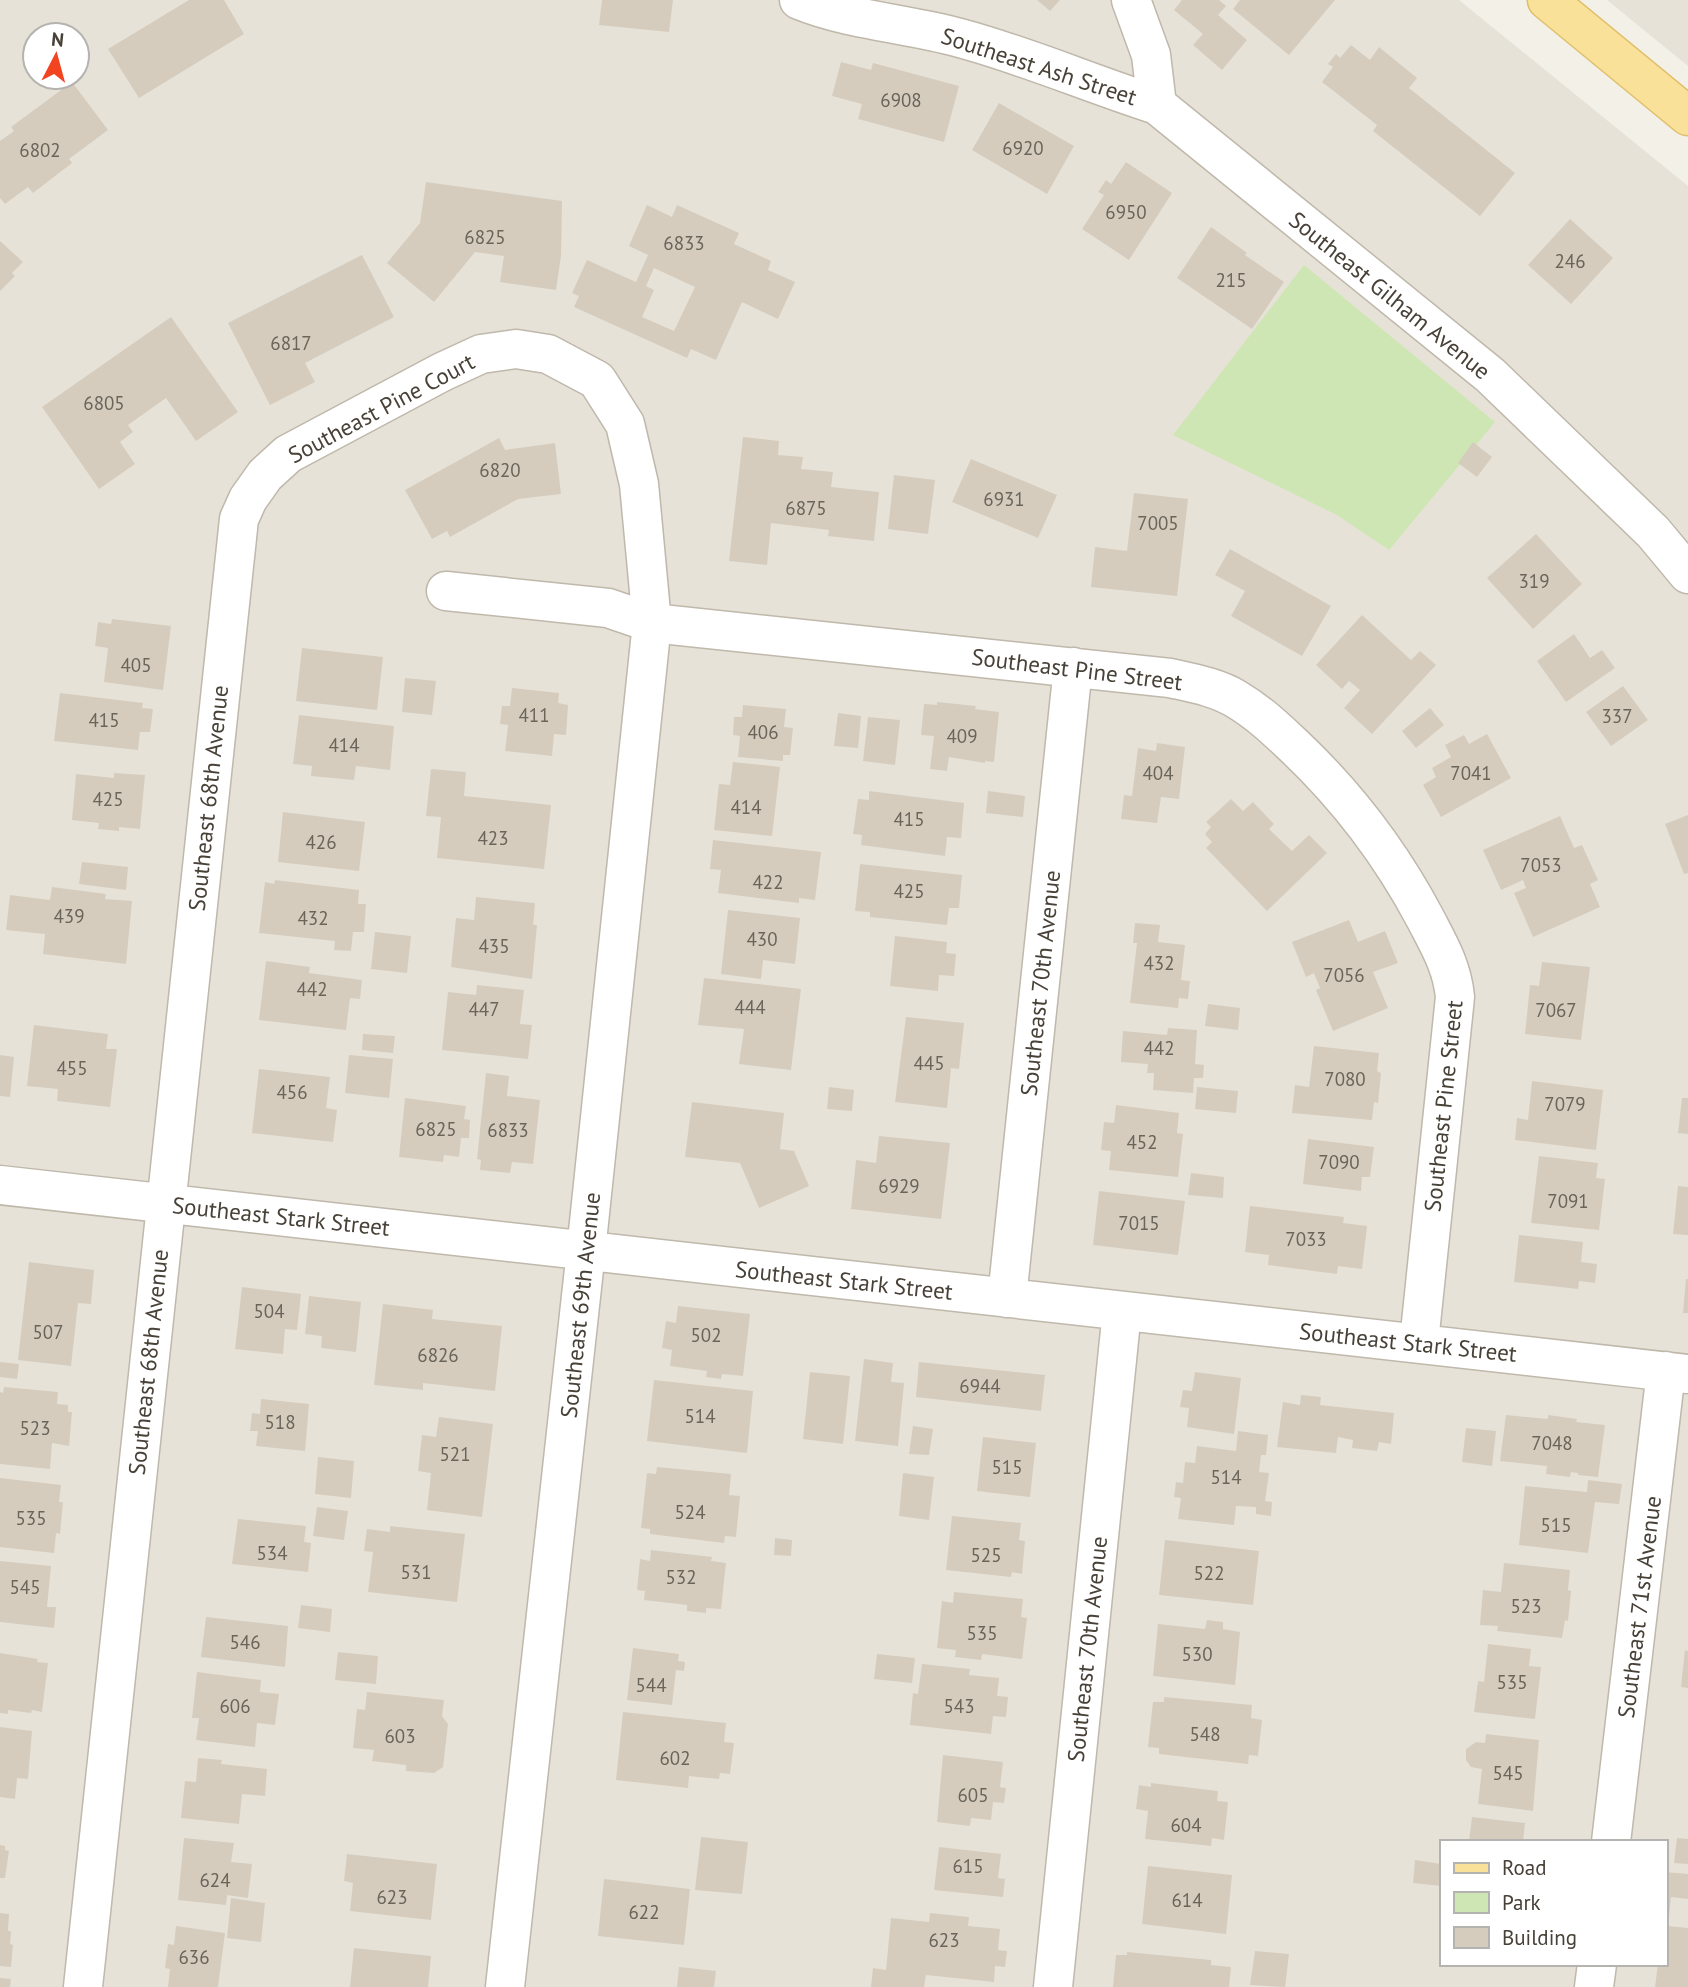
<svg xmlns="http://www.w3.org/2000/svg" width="1688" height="1987" font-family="'PT Sans',sans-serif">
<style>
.residential{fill:#e7e2d7;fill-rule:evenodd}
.green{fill:#cee6b3}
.building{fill:#d5ccbe;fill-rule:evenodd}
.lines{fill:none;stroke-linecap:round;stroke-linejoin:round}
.minor-casing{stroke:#bfb8ab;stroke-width:41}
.major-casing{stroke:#dfbf6a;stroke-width:41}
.minor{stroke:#fff;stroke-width:38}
.major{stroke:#fae19a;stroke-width:38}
.labels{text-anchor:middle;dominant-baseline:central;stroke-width:5;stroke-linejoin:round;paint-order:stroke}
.number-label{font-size:19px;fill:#6a6459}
.street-label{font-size:23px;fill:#474137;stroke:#fff}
</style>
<rect width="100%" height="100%" fill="#f3f0e8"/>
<path class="residential" d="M0,0H1459L1688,186V1987H0ZM35,35H77V77H35ZM1441,1842H1665V1964H1441Z
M1607,0H1688V66Z"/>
<path class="green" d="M1304,265L1495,422L1389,550L1337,515L1173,435Z"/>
<path class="building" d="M189,0H224L244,34L139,98L108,49Z
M602,0H673L669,32L599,25Z
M1037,0H1060L1050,11Z
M1182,0H1219L1226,6L1218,15L1247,40L1222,70L1193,45L1203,34L1174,10Z
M1240,0H1335L1289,55L1233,9Z
M1351,45L1370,60L1379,47L1417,78L1409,88L1515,173L1480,216L1373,131L1377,125L1322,82L1333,67L1328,64L1336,54L1340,58Z
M841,62L871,70L873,63L959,86L944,142L858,119L862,104L832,96Z
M72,82L108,130L69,159L72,163L33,193L28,187L5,204L0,198V141L14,131L11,127Z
M999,103L1074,146L1047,194L972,150Z
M1126,162L1172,193L1129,260L1082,229L1104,195L1098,192L1106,180L1111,184Z
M426,182L562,201L561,256L556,290L500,282L504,256L475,252L434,302L387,263L420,223Z
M647,205L672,217L677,205L739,233L734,244L771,261L768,270L795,282L778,319L742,302L716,360L691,349L687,358L574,307L579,296L572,293L587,260L636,282L648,255L629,246ZM654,268L695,287L674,331L642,317L654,290L646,286Z
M1570,219L1613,258L1571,304L1528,265Z
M1211,227L1247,253L1245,255L1284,282L1252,329L1177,278Z
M0,241L23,262L12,273L15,276L0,291Z
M362,255L394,317L305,363L315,382L270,405L228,323Z
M171,317L238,412L196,441L166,398L128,425L133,432L120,442L135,464L99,489L42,407Z
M743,437L779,441L778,455L803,457L801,469L833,472L831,487L879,492L874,541L828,536L829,530L771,523L767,565L729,561Z
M499,438L505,450L555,443L561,494L518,499L450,537L447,531L432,539L405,490Z
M1473,442L1492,457L1477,477L1458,463Z
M971,459L1057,495L1038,538L952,502Z
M894,475L935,480L928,534L888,529Z
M1134,493L1188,499L1177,596L1091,587L1095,547L1127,551Z
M1536,534L1582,584L1533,629L1487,578Z
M1230,549L1331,606L1302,656L1231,616L1245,591L1215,575Z
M1362,615L1411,660L1420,651L1436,665L1372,734L1344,708L1360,690L1349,681L1342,689L1316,665Z
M112,619L171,626L163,690L104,682L108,648L95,646L98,622L111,624Z
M1574,634L1590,658L1602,650L1615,668L1566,702L1537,661Z
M302,648L383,657L377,710L296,701Z
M405,678L436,681L432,715L402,712Z
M1623,686L1648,720L1611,746L1586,712Z
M512,688L559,693L558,703L568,705L566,735L554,734L552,756L505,751L508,725L500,724L502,706H510Z
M60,693L143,703L142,708L153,709L150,732H140L138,750L54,741Z
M937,702L976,706L975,709L999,712L994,762L985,761V763L949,757L947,771L930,769L934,736L921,735L924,704L937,705Z
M743,705L786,709L784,727L793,728L790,755H783V761L738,757L740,736L733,735L734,717H742Z
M1430,708L1444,725L1416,748L1402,731Z
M838,713L861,716L858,748L834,746Z
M299,715L394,726L390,770L356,766L354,780L311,776L312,766L293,764Z
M868,717L900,720L895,765L863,761Z
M1487,734L1511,778L1441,817L1423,785L1436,777L1432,768L1451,757L1445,745L1464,735L1469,744Z
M1157,743L1185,747L1179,799L1161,797L1157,823L1121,819L1124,795L1132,796L1138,748L1156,751Z
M733,762L780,767L772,836L714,830L719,784L730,785Z
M431,769L466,772L464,796L551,805L544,869L437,858L441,817L426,816Z
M114,773L145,775L140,829L119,827V831L98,829L99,823L72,820L76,774L114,778Z
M869,791L964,803L961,838L947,837L945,856L861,845L862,835L853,834L858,799L869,800Z
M988,791L1025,796L1023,817L986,813Z
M1231,799L1243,811L1253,802L1274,824L1269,829L1292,851L1309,835L1327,853L1267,911L1206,848L1212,842L1205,834L1211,827L1206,822Z
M283,812L365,822L359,871L278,862Z
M1688,815V873L1684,874L1665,824Z
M1560,816L1574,848L1582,845L1598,880L1590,884L1600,907L1533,937L1514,893L1526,888L1523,880L1501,890L1483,850Z
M713,840L821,852L815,900L799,898V903L718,893L721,870L710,869Z
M82,862L128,867L126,890L79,884Z
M860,864L962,875L959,908H949L947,925L870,917V912L855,911Z
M275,880L359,890L358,904H366L364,932H353L351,951L334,950L335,941L259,933L265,882L274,884Z
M52,887L106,894L105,899L132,901L126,964L43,954L45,934L6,930L10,895L50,900Z
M476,897L535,903L533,925H537L532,979L451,967L456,918L474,920Z
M728,910L800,918L795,964L763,960L761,979L721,974Z
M1349,920L1358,942L1385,931L1398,963L1373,972L1388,1008L1333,1031L1316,990L1320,988L1314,973L1306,977L1292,942Z
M1135,923L1160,925L1158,942L1185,945L1181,980L1190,981L1188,999L1179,998L1178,1008L1130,1003L1137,943H1133Z
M375,932L411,936L407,973L371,969Z
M895,936L947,942L946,953L956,954L954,976L939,975L938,991L890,986Z
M266,961L310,967L309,973L362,980L360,999L350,998L346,1030L259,1020Z
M1542,962L1590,967L1581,1040L1525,1034L1530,985L1539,986Z
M704,978L801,989L791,1070L739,1064L744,1029L698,1025Z
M477,985L524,990L520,1024L532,1025L528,1059L442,1050L448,992L476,995Z
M1208,1004L1240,1008L1238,1030L1205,1026Z
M906,1017L964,1023L959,1069L951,1068L947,1108L895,1102Z
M34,1025L108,1034L106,1049H117L110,1107L57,1101L58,1089L27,1086Z
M1168,1028L1197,1030L1195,1064L1204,1065L1203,1078H1194L1193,1093L1153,1090L1154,1073H1147L1148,1064L1121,1062L1123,1031L1167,1035Z
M363,1034L395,1036L393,1053L362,1050Z
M1314,1046L1379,1053L1377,1071L1381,1073L1378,1103L1374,1102L1372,1120L1292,1113L1295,1085L1309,1087Z
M0,1055L14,1057L10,1097L0,1096Z
M349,1055L393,1059L389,1098L345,1093Z
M259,1069L330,1077L326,1108L337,1110L333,1142L252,1133Z
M486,1073L509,1076L507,1096L540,1100L533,1164L512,1162L510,1173L480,1170L481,1160L477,1159Z
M1532,1081L1603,1090L1596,1150L1515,1140L1517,1118L1528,1120Z
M829,1087L854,1090L852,1111L827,1109Z
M1197,1087L1238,1091L1236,1113L1195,1109Z
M405,1098L466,1106L464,1119L470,1120L469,1138H461L459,1157L444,1155L443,1162L399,1157Z
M1682,1098H1688V1134L1678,1133Z
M692,1102L784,1113L780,1149L794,1151L809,1186L759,1208L740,1163L685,1157Z
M1116,1105L1179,1113L1177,1133L1183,1134L1178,1177L1109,1170L1111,1151L1101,1150L1104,1122L1114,1123Z
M879,1136L950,1143L941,1219L851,1209L856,1160L876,1163Z
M1308,1139L1374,1147L1370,1177H1362L1361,1191L1303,1184Z
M1539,1156L1598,1163L1596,1178L1605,1179L1599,1230L1531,1223Z
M1191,1173L1224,1177L1223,1198L1188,1195Z
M1678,1186L1688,1187V1235L1673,1234Z
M1099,1191L1185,1201L1178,1255L1093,1245Z
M1250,1206L1344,1217L1343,1223L1367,1226L1362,1269L1338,1266L1337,1274L1268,1265L1269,1255L1245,1252Z
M1519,1235L1583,1242L1581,1262L1597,1264L1595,1283L1579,1281L1578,1289L1514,1282Z
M29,1262L94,1270L91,1304L78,1303L71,1366L18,1360Z
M1686,1279H1688V1313H1683Z
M242,1287L301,1294L297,1330L285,1329L283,1354L235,1349Z
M309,1296L361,1302L356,1352L321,1348L322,1336L305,1334Z
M383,1304L433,1310L432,1319L502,1326L495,1391L423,1383V1390L374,1385Z
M678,1306L750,1314L743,1376L722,1374L721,1379L706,1377L707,1371L670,1366L672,1350L662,1348L666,1321L676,1323Z
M864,1359L893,1363L891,1382L904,1383L898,1446L855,1441Z
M0,1362L19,1364L17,1379L0,1377Z
M919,1362L1045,1375L1041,1411L916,1397Z
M810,1372L850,1376L843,1444L803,1439Z
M1195,1372L1241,1378L1234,1434L1187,1427L1189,1408L1180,1407L1183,1390L1192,1391Z
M654,1380L753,1391L747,1453L647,1441Z
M4,1387L58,1392L57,1404L68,1405V1412H72L69,1446L52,1443L50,1469L0,1464V1392L3,1393Z
M1301,1395L1321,1397L1320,1405L1394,1413L1391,1444L1379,1442L1377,1451L1352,1448L1353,1440L1338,1437L1336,1453L1277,1447L1283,1402L1300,1405Z
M261,1399L309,1404L305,1451L256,1446L258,1431H250L252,1413L260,1414Z
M1506,1415L1548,1419V1415L1577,1419L1576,1422L1605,1425L1598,1477L1578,1475V1473L1571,1472L1570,1477L1546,1474L1547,1466L1500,1461Z
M439,1417L493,1424L482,1517L427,1510L431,1473L418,1471L422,1435L436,1437Z
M913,1426L933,1429L929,1455L909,1454Z
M1466,1428L1496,1431L1492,1466L1462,1462Z
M1238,1431L1268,1435L1266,1455H1261L1259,1472L1269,1473L1265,1501L1272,1502L1271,1516L1256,1514V1507L1236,1506L1234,1525L1178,1519L1181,1498L1174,1497L1176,1482L1183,1483L1185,1462L1195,1463L1197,1446L1236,1451Z
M983,1437L1036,1443L1030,1497L977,1491Z
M318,1457L354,1461L351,1498L315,1494Z
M657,1467L731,1474L729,1495L740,1496L736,1537L725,1536L724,1543L650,1534V1529L641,1528L647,1473L656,1474Z
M903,1473L934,1477L929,1520L899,1516Z
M0,1478L61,1485L59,1502H63L60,1534L56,1533L54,1553L0,1547Z
M1588,1480L1622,1484L1619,1504L1595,1502L1588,1553L1519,1545L1525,1486L1587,1492Z
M317,1507L348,1511L344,1540L313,1536Z
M952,1516L1021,1523L1019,1540L1025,1541L1022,1574L1012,1572L1011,1577L946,1570Z
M238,1519L306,1526L304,1542L311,1543L308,1572L232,1564Z
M390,1526L465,1534L457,1602L368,1592L373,1552L364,1551L367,1529L390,1532Z
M775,1538L792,1540L791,1556L774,1555Z
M1165,1540L1259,1551L1253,1605L1159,1595Z
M651,1550L712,1557L711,1561L726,1563L721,1609L706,1608V1613L687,1611V1605L644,1600L645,1591L637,1590L640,1559L650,1561Z
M0,1561L51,1566L47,1607H56L54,1628L0,1622Z
M1504,1563L1570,1570L1568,1590L1571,1591L1568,1621L1565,1620L1562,1638L1497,1631L1498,1626L1480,1625L1483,1590L1501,1592Z
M954,1592L1023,1599L1021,1617L1027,1618L1022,1659L982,1654L981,1660L955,1657L956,1650L937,1648L942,1601L953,1603Z
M301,1605L332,1609L330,1632L298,1628Z
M206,1617L288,1626L285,1667L201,1657Z
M1207,1620L1223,1622V1629L1240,1632L1235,1685L1153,1676L1158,1624L1205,1629Z
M1488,1644L1531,1649L1529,1666L1541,1667L1535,1719L1474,1712L1478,1681L1484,1682Z
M633,1648L679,1654L678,1661L685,1662L684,1671L676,1670L672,1705L627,1700Z
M1685,1650L1688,1651V1688L1681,1687Z
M338,1652L378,1656L376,1684L335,1680Z
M0,1653L38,1659L37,1662L48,1663L42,1712L32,1710L31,1713L8,1710V1714L0,1713Z
M877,1654L915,1658L912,1683L874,1679Z
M922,1664L970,1669L969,1675L999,1678L997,1696L1008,1697L1006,1717L993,1716L991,1734L910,1725L913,1693L918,1694Z
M197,1672L261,1680L260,1692L279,1694L275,1725L257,1723L255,1747L196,1740L199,1718H192Z
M367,1692L444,1700L442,1716L448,1724L443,1767L434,1773L406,1771V1765L372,1761L374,1750L353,1748L357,1709L365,1710Z
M1164,1697L1252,1705L1251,1718L1262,1720L1258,1756L1249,1755L1248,1764L1159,1754V1748L1148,1747L1153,1702H1164Z
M623,1712L726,1723L724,1742L734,1743L730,1774L720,1773L719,1779L689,1776L688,1788L616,1780Z
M0,1727L32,1731L28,1779L17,1778L15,1799L0,1797Z
M1486,1734L1539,1740L1533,1811L1478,1804L1482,1769L1471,1767L1466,1760V1749L1476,1742L1485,1743Z
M943,1755L1003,1762L1000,1787L1006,1788L1004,1803L993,1802L991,1820L971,1818L970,1826L937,1822Z
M198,1758L222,1760L221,1764L267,1769L265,1796L242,1794L239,1824L181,1818L185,1781L196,1782Z
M1151,1783L1218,1791L1217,1801L1228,1802L1224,1840L1212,1838L1211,1846L1145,1839L1148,1811L1136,1809L1139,1785L1151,1787Z
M1472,1817L1525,1823L1523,1842H1469Z
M701,1837L748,1842L742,1894L695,1890Z
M184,1838L234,1843L231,1862L252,1864L248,1898L227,1895L226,1905L178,1900Z
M1677,1838L1688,1839V1864L1674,1863Z
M0,1845L5,1846V1850L9,1851L5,1878H0Z
M939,1847L1001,1854L998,1878L1005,1879L1003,1897L934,1890Z
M347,1854L437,1864L431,1920L350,1911L353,1883L344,1881Z
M1415,1860L1441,1864V1886L1413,1883Z
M1148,1866L1232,1875L1226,1934L1142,1924Z
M1665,1872L1688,1874V1899L1671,1897L1668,1926L1688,1928V1987H1655L1658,1964H1665Z
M604,1879L690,1889L684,1945L598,1936Z
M231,1898L265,1903L261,1942L227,1938Z
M0,1913L9,1914L8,1931H11L10,1944L13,1945L11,1967L0,1966Z
M930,1913L969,1917L968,1926L1000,1929L998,1950L1007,1951L1005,1967L995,1966L994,1982L926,1975L924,1987H871L873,1968L886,1970L891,1918L929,1922Z
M176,1926L225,1933L218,1987H168L170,1969L165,1968L168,1944L174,1945Z
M354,1948L431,1956L428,1987H350Z
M1255,1951L1289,1954L1285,1987L1250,1985Z
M1127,1952L1211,1960V1965L1231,1967L1229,1987H1113L1116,1955H1127Z
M679,1967L716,1971L714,1987H677Z
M0,1978L11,1979L10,1987H0Z"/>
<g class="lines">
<defs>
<path id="minor" d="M799,0C851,21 906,23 960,38C1027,56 1091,84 1157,105
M1131,0L1151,55L1157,105L1490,375L1653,532L1688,574
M446,591L608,608L652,623L1170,678C1192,683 1216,687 1236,699C1258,712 1275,728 1294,746C1347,796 1391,854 1425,918C1439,945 1452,966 1455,997L1419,1342
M0,1185L1688,1374
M1007,1298L1073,667
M1611,1842L1666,1371
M83,1987L239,519L248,499L265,475L288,454L442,372L481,354L516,349L548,354L597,380L625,424L639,484L652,623L586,1251L505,1987
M1053,1987L1122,1311
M1594,1987L1597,1964"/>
<path id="major" d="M1547,0L1688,116"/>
</defs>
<use href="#minor" class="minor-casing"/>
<use href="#major" class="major-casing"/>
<use href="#minor" class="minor"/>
<use href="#major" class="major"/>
</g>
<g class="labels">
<g class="number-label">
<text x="901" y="100">6908</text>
<text x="1023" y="148">6920</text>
<text x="40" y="150">6802</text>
<text x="1126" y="212">6950</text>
<text x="485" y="237">6825</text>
<text x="684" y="243">6833</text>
<text x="1570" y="261">246</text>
<text x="1231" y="280">215</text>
<text x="291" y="343">6817</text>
<text x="104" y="403">6805</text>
<text x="500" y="470">6820</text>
<text x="1004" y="499">6931</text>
<text x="806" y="508">6875</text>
<text x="1158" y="523">7005</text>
<text x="1534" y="581">319</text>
<text x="136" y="665">405</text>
<text x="534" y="715">411</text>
<text x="1617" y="716">337</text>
<text x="104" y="720">415</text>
<text x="763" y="732">406</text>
<text x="962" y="736">409</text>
<text x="344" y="745">414</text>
<text x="1158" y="773">404</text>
<text x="1471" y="773">7041</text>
<text x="108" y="799">425</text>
<text x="746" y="807">414</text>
<text x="909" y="819">415</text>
<text x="493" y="838">423</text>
<text x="321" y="842">426</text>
<text x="1541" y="865">7053</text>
<text x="768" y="882">422</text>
<text x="909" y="891">425</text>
<text x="69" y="916">439</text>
<text x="313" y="918">432</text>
<text x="762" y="939">430</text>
<text x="494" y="946">435</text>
<text x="1159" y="963">432</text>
<text x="1344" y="975">7056</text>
<text x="312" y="989">442</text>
<text x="750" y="1007">444</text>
<text x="484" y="1009">447</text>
<text x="1556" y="1010">7067</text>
<text x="1159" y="1048">442</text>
<text x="929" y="1063">445</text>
<text x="72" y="1068">455</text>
<text x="1345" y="1079">7080</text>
<text x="292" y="1092">456</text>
<text x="1565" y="1104">7079</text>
<text x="436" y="1129">6825</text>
<text x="508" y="1130">6833</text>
<text x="1142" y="1142">452</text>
<text x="1339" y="1162">7090</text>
<text x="899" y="1186">6929</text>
<text x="1568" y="1201">7091</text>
<text x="1139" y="1223">7015</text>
<text x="1306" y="1239">7033</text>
<text x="269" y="1311">504</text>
<text x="48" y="1332">507</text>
<text x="706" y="1335">502</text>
<text x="438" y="1355">6826</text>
<text x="980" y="1386">6944</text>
<text x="700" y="1416">514</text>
<text x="280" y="1422">518</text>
<text x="35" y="1428">523</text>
<text x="1552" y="1443">7048</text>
<text x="455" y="1454">521</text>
<text x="1007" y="1467">515</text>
<text x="1226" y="1477">514</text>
<text x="690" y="1512">524</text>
<text x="31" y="1518">535</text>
<text x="1556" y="1525">515</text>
<text x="272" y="1553">534</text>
<text x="986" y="1555">525</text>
<text x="416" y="1572">531</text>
<text x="1209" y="1573">522</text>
<text x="681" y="1577">532</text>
<text x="25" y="1587">545</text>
<text x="1526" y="1606">523</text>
<text x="982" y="1633">535</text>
<text x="245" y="1642">546</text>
<text x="1197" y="1654">530</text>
<text x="1512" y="1682">535</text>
<text x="651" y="1685">544</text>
<text x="235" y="1706">606</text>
<text x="959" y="1706">543</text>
<text x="1205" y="1734">548</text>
<text x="400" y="1736">603</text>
<text x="675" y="1758">602</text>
<text x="1508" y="1773">545</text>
<text x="973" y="1795">605</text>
<text x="1186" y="1825">604</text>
<text x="968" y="1866">615</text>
<text x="215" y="1880">624</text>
<text x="392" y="1897">623</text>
<text x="1187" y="1900">614</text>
<text x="644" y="1912">622</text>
<text x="944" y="1940">623</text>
<text x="194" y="1957">636</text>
</g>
<g class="street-label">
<text transform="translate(1039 66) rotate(18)">Southeast Ash Street</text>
<text transform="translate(1390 295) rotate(39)">Southeast Gilham Avenue</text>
<text transform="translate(381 408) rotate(-28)">Southeast Pine Court</text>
<text transform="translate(1077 669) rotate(7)">Southeast Pine Street</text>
<text transform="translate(208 798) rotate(-84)">Southeast 68th Avenue</text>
<text transform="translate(1040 983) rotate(-84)">Southeast 70th Avenue</text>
<text transform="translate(1443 1106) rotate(-84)">Southeast Pine Street</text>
<text transform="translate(281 1216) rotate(6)">Southeast Stark Street</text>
<text transform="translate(844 1280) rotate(6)">Southeast Stark Street</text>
<text transform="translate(580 1305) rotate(-84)">Southeast 69th Avenue</text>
<text transform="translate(1408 1342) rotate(6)">Southeast Stark Street</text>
<text transform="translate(148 1362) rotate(-84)">Southeast 68th Avenue</text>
<text transform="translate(1639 1607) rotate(-83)">Southeast 71st Avenue</text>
<text transform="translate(1087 1649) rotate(-84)">Southeast 70th Avenue</text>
</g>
</g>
<rect x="1440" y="1840" width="228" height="126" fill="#ffffff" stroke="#b5b3af" stroke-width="2"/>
<rect x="1454" y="1863" width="35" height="10" fill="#fae19a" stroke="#b5b3af" stroke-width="2"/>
<text x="1502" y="1875" font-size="21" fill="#474137">Road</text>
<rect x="1454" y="1892" width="35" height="21" fill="#cee6b3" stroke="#b5b3af" stroke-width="2"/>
<text x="1502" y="1910" font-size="21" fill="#474137">Park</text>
<rect x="1454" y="1927" width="35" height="21" fill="#d5ccbe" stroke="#b5b3af" stroke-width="2"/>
<text x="1502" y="1945" font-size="21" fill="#474137">Building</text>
<g transform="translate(56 56) rotate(6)"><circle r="33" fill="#ffffff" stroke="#b5b3af" stroke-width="2"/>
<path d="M0-5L12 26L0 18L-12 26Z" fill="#f24421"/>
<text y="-10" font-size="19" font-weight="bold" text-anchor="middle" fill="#474137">N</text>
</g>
</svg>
